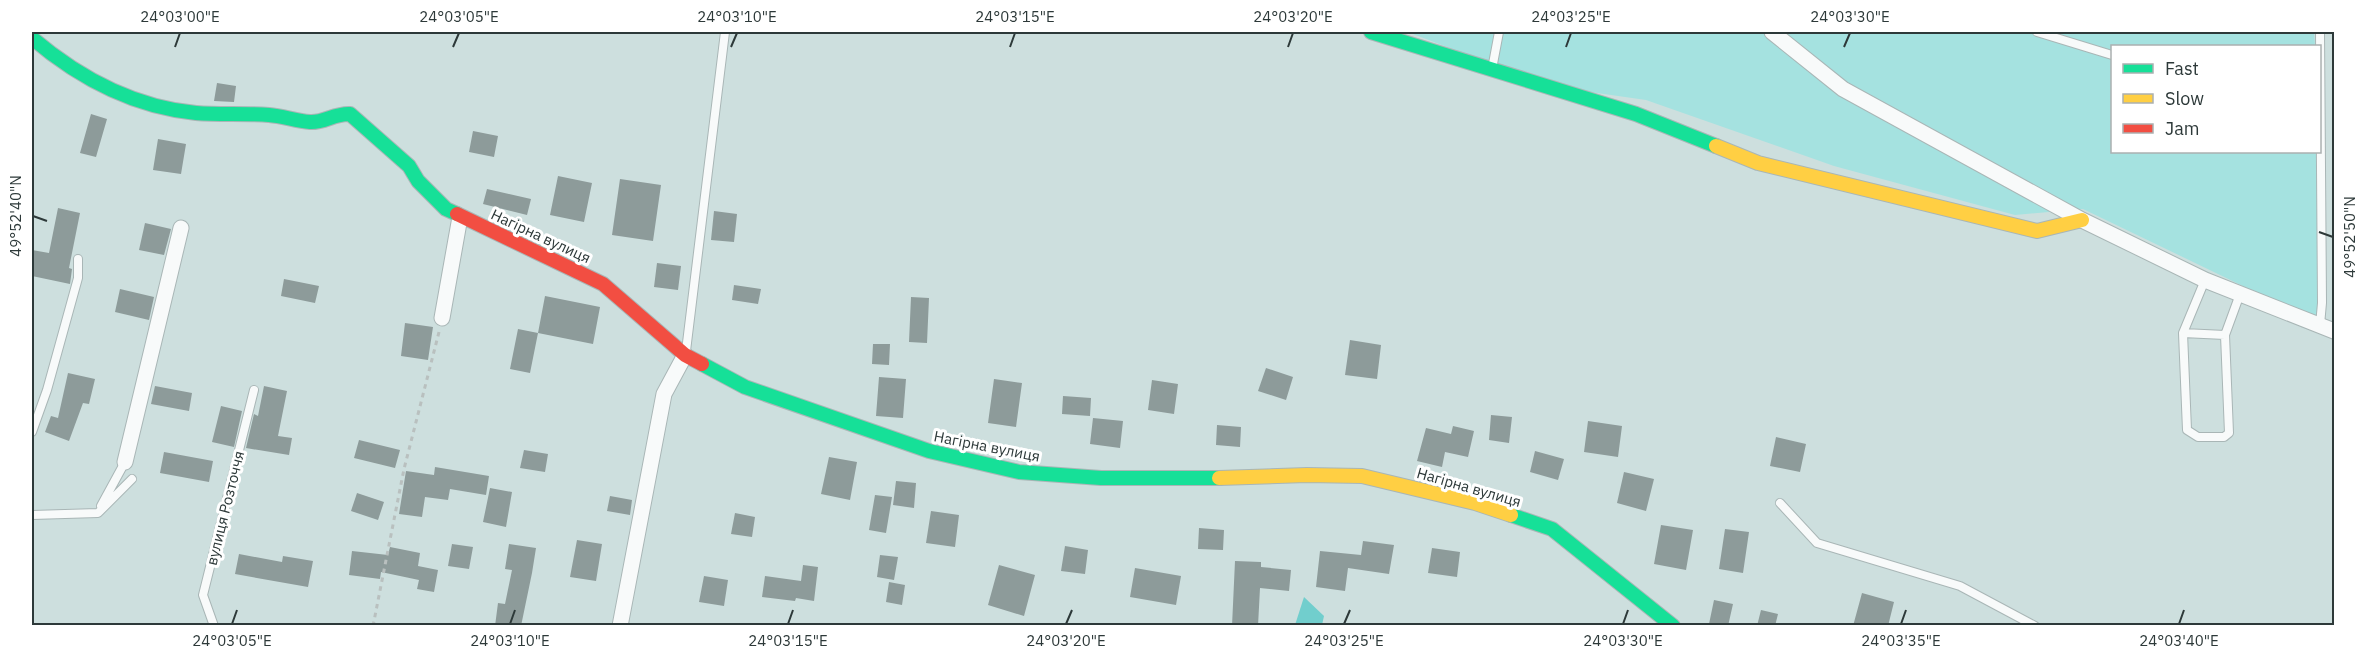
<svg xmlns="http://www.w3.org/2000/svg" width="2366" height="657" font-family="'IBM Plex Sans',sans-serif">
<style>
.green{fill:#a5e2e0}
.forest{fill:#71cecd}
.building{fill:#8d9b9a}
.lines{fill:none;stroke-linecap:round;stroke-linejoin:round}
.lane-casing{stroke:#a9b6b6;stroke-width:10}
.street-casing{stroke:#a9b6b6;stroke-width:17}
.fast-casing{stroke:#a9b6b6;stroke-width:16}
.slow-casing{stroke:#a9b6b6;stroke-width:16}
.jam-casing{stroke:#a9b6b6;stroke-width:16}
.path{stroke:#b9c0bf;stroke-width:3;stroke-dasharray:4.5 4.5;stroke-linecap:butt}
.lane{stroke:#f8fafa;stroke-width:8}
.street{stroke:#f8fafa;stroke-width:15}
.fast{stroke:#16e098;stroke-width:14}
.slow{stroke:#ffcf43;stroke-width:14}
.jam{stroke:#f24e42;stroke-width:14}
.ticks{fill:none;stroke:#2d3939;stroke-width:2}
.labels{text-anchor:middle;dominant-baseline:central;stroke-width:6;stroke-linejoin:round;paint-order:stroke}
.street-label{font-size:15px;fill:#2d3939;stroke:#fff}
.neatline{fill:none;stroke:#2d3939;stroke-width:2}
.ticks-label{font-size:15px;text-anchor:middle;fill:#2d3939}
</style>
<rect width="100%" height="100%" fill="#cddfde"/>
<path class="green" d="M1408,32H2314L2315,46H2112V152H2318L2322,324L2083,209L2015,215L1834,166L1646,100L1548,86Z"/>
<path class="forest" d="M1304,597L1324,616L1322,625H1295Z"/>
<path class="building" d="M217,83L236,86L234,102L214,101Z
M91,114L107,119L96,157L80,153Z
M473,131L498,136L494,157L469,152Z
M158,139L186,144L181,174L153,170Z
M558,176L592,183L584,222L550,215Z
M620,179L661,185L653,241L612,235Z
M487,189L531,199L527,215L483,204Z
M58,208L80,213L69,268L72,269L70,284L32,276V250L49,253Z
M714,211L737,214L734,242L711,240Z
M145,223L171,229L164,255L139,250Z
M657,263L681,266L678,290L654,287Z
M284,279L319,286L315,303L281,296Z
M734,285L761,289L758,304L732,300Z
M120,289L154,297L149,320L115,312Z
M545,296L600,307L593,344L538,333Z
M911,297L929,298L927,343L909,342Z
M405,323L433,327L428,360L401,356Z
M518,329L538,333L530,373L510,369Z
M1350,340L1381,345L1377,379L1345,375Z
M873,344H890L889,365L872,364Z
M1266,368L1293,377L1286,400L1258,391Z
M68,373L95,379L89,404L83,403L69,441L45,432L51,416L58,418Z
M879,377L906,379L903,418L876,416Z
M994,379L1022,383L1016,427L988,423Z
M1152,380L1178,384L1174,414L1148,410Z
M155,386L192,393L189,411L151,404Z
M264,386L287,391L278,436L292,438L289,455L246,448L254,414L258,416Z
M1063,396L1091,398L1090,416L1062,414Z
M221,406L242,411L234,447L212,442Z
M1491,415L1512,417L1509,443L1489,440Z
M1093,418L1123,421L1120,448L1090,444Z
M1588,421L1622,426L1618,457L1584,452Z
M1217,425L1241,427L1240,447L1216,445Z
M1453,426L1474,431L1468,457L1445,452L1442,467L1417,461L1426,428L1451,434Z
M1776,437L1806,444L1800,472L1770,466Z
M359,440L400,450L395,468L354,458Z
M524,450L548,454L545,472L520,468Z
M1535,451L1564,459L1558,480L1530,472Z
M164,452L213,461L209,482L160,473Z
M829,457L857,462L850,500L821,494Z
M435,467L489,476L486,495L450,489L448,500L425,497L422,517L399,514L406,471L434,475Z
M1624,472L1654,479L1646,511L1617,503Z
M896,481L916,483L914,508L893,505Z
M490,488L512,492L506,527L483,522Z
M357,493L384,502L378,520L351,511Z
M875,495L892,497L886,533L869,530Z
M610,496L632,500L630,515L607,511Z
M931,511L959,515L955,547L926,543Z
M735,513L755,517L752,537L731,534Z
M1661,525L1693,530L1686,570L1654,564Z
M1199,528L1224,530L1223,550L1198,549Z
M1725,529L1749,532L1743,573L1719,569Z
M577,540L602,544L596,581L570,577Z
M1363,541L1394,545L1389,574L1348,568L1345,591L1316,587L1320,551L1361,555Z
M452,544L473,547L469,569L448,566Z
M509,544L536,548L532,573L521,626H495L498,603L505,604L512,570L505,569Z
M1065,546L1088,550L1085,574L1061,571Z
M390,547L420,553L418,566L438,570L434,592L417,589L419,580L381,572L380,579L349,575L352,551L388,555Z
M1432,548L1460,552L1457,577L1428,573Z
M239,554L282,562L283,556L313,561L308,587L235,574Z
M880,555L898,557L894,580L877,577Z
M1235,561L1261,562V567L1291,570L1289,591L1260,588L1258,626H1232Z
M803,565L818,567L814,601L796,598L795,601L762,597L765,576L801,581Z
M999,565L1035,575L1024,616L988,605Z
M1135,568L1181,576L1176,605L1130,597Z
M704,576L728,580L724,606L699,602Z
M889,582L905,585L902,605L886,602Z
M1862,593L1894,602L1888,626H1853Z
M1714,600L1733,604L1728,626L1709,624Z
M1761,610L1778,614L1775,626H1757Z"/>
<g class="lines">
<defs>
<path id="lane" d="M2037,32L2112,55
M1492,69L1499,32
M2205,280L2183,333L2187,430L2198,437H2224L2229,433L2225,335L2240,294
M2320,325L2322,303L2320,32
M2183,333L2225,335
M686,351L725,32
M32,432L47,390L78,278V259
M1780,503L1817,543L1960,586L2035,626
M101,506L125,462
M32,515L98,513L132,479
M214,626L203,595L254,390"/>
<path id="street" d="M1772,32L1843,89L2082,220L2205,280L2334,331
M442,318L460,217
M125,462L181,228
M620,626L664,394L685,355"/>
<path id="fast" d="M1371,32L1636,114L1716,146
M32,38C79,78 134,107 196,113C220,115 245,113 269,115C283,116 296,121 310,122C324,123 335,113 350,114L409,166L418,181L446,209L457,214
M702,364L745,387L929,451L1019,472L1101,478H1219
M1511,515L1552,529L1673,626"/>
<path id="slow" d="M1716,146L1758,163L2037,231L2082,220
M1219,478L1307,475L1362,476L1475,503L1511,515"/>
<path id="jam" d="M457,214L603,284L685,355L702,364"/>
</defs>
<use href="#lane" class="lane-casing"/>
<use href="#street" class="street-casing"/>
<use href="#fast" class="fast-casing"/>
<use href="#slow" class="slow-casing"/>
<use href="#jam" class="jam-casing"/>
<path class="path" d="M373,626L404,469L439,332"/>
<use href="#lane" class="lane"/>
<use href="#street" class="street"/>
<use href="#fast" class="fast"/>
<use href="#slow" class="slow"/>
<use href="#jam" class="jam"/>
</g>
<path class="ticks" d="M175,47L180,33M453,47L459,33M731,47L737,33M1010,47L1015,33M1288,47L1293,33M1566,47L1571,33M1844,47L1850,33M33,216L47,221M2319,232L2333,237M232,624L237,610M510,624L515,610M788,624L793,610M1066,624L1072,610M1344,624L1350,610M1623,624L1628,610M1901,624L1906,610M2179,624L2184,610"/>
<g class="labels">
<g class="street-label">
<text transform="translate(541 236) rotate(25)">Нагірна вулиця</text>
<text transform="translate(987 446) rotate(11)">Нагірна вулиця</text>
<text transform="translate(1469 487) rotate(16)">Нагірна вулиця</text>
<text transform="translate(225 508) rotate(-76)">вулиця Розточчя</text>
</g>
</g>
<rect width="2366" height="657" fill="none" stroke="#ffffff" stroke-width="66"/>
<rect x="2111" y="45" width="210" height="108" fill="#ffffff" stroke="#abb0b0" stroke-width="1.5"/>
<rect x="2123" y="64" width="30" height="9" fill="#16e098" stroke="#abb0b0" stroke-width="1.5"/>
<text x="2165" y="75" font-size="18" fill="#2d3939">Fast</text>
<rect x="2123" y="94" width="30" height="9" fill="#ffcf43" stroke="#abb0b0" stroke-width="1.5"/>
<text x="2165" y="105" font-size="18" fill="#2d3939">Slow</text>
<rect x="2123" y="124" width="30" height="9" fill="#f24e42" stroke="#abb0b0" stroke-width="1.5"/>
<text x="2165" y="135" font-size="18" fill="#2d3939">Jam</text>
<rect x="33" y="33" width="2300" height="591" class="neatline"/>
<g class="ticks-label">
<text x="180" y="22">24°03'00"E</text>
<text x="459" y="22">24°03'05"E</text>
<text x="737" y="22">24°03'10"E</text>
<text x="1015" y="22">24°03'15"E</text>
<text x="1293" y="22">24°03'20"E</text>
<text x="1571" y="22">24°03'25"E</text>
<text x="1850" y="22">24°03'30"E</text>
<text transform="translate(16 216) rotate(-90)" y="5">49°52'40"N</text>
<text transform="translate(2350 237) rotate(-90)" y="5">49°52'50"N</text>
<text x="232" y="646">24°03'05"E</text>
<text x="510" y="646">24°03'10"E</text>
<text x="788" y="646">24°03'15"E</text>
<text x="1066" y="646">24°03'20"E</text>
<text x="1344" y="646">24°03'25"E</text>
<text x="1623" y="646">24°03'30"E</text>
<text x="1901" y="646">24°03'35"E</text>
<text x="2179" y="646">24°03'40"E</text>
</g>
</svg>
